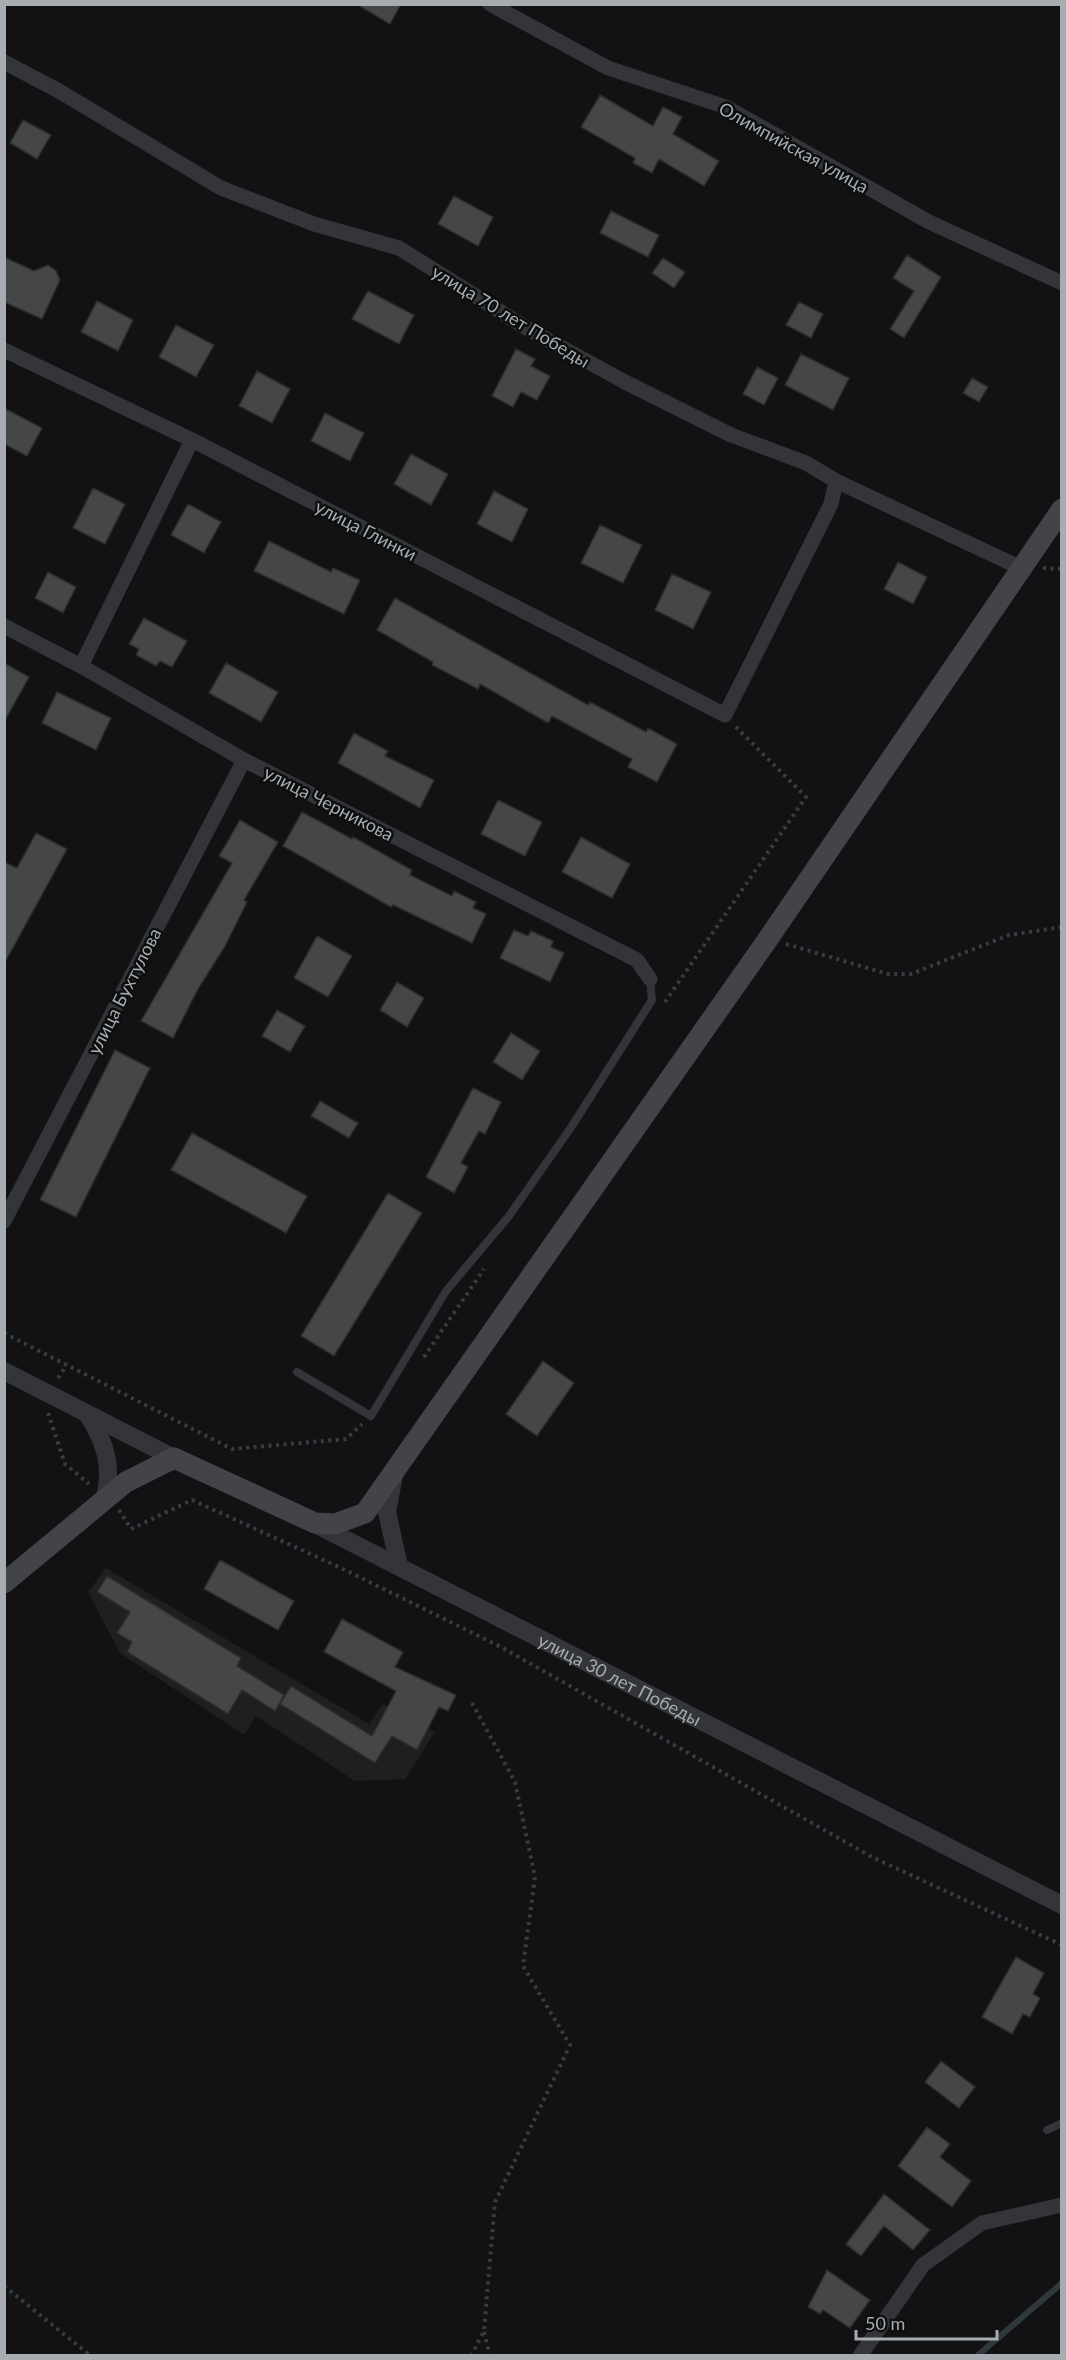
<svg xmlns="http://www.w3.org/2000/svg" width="1066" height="2360" font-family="Lato,sans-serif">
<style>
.built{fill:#1e1f20}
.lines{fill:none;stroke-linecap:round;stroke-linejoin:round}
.stream{stroke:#2f383c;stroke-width:6}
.building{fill:#444648;stroke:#2d2d2f;stroke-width:1.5}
.path{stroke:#3a3c3f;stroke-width:4;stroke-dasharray:3 4.5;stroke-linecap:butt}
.service{stroke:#343538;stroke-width:8}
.minor{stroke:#343538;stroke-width:15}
.tertiary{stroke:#343538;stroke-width:18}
.secondary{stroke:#424448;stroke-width:21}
.labels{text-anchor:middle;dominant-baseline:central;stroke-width:5;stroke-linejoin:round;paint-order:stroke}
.street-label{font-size:18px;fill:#a6acb2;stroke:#0d0e0e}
</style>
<rect width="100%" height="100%" fill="#121214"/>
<path class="built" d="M106,1568L369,1724L383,1704L435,1732L405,1779L355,1781L256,1716L244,1735L120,1653L88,1592Z"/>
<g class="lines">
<path class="stream" d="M977,2356L1062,2283"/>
</g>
<path class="building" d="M356,4H401L390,24Z
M600,95L653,126L663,107L682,117L673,134L719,161L704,186L659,159L652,173L633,163L635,158L581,127Z
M23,120L51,135L37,159L10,143Z
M454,196L493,217L478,246L438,224Z
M611,211L659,235L648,257L600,233Z
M907,255L941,277L904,338L890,329L914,291L893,278Z
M4,257L34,271L48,265L56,271L60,280L42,319L4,302Z
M663,258L685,272L674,288L652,273Z
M368,291L414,315L399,344L352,319Z
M97,301L133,320L118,351L81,332Z
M799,302L823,314L811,338L786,325Z
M176,325L214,345L196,377L159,357Z
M516,349L535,359L531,366L550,376L537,400L521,392L513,407L492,396Z
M801,354L849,378L833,410L785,385Z
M757,367L778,378L764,405L743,394Z
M257,371L290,389L272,423L239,406Z
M972,378L988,387L979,402L963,393Z
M4,408L42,428L27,456L4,444Z
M325,413L364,433L350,461L311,441Z
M411,454L448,474L431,505L394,484Z
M93,488L125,504L105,544L73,528Z
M494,491L528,509L512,542L477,524Z
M188,504L221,522L204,553L171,535Z
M600,525L642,545L623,583L581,563Z
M269,541L331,572L333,568L360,580L344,614L254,571Z
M898,562L927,577L913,604L884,589Z
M48,572L76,587L63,613L35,598Z
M672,574L711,592L693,629L655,610Z
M395,598L588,705L590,702L646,732L648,728L677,744L657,782L628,767L632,759L552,716L548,723L480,684L478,689L432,665L433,662L377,630Z
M144,618L187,641L172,667L160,661L156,666L136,655L139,649L129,644Z
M4,663L29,677L4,722Z
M226,663L278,692L261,722L209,693Z
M57,692L111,718L96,750L42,723Z
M354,733L388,751L385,756L434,780L420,808L338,763Z
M498,800L542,822L525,856L481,834Z
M302,812L352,839L353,837L412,870L410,875L452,896L454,891L476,902L473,908L486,914L472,943L393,905L391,907L283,846Z
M240,820L278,842L244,900L247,902L224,948L198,989L173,1038L141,1021L232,863L219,856Z
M36,833L67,849L4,964V862L17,868Z
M581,837L630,864L612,898L562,872Z
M514,930L528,936L531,931L553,941L551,947L564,953L550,982L500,958Z
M317,936L352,956L328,997L294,978Z
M397,982L424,998L407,1027L380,1010Z
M277,1010L305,1026L290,1052L262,1036Z
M511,1033L540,1051L522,1080L493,1062Z
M115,1050L150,1068L76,1217L40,1200Z
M473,1088L501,1102L485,1134L479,1131L461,1163L468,1167L454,1193L426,1177Z
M320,1101L358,1123L349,1138L311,1116Z
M192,1133L307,1196L286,1233L171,1170Z
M388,1193L422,1213L334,1356L301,1336Z
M543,1361L574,1383L537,1436L506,1414Z
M220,1560L294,1601L278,1630L204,1589Z
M107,1576L241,1658L237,1666L284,1695L275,1711L242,1690L228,1714L127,1652L132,1642L117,1633L130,1612L97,1592Z
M342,1619L403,1652L395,1667L456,1695L448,1711L439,1707L417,1750L392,1736L375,1763L280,1704L291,1686L372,1736L396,1691L324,1652Z
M1016,1957L1044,1973L1033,1994L1040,1998L1030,2017L1023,2014L1012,2034L982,2017Z
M941,2061L975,2087L959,2108L925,2082Z
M927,2127L950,2144L940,2157L971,2181L952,2207L898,2166Z
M884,2194L930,2230L913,2250L884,2226L861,2256L846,2244Z
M827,2270L870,2300L850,2328L823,2310L820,2314L808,2307Z"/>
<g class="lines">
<path class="path" d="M1043,568L1062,569
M786,944L888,974H911L1009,935L1062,927
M665,1002L806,797L735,726
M4,1333L232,1449L346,1439L362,1424
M424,1357L484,1269
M58,1378L66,1366
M48,1413L65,1464L89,1484
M119,1510L131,1529L192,1500L339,1567L501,1647L872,1857L1062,1945
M4,2286L91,2356
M484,2332L490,2356
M471,2356L484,2331L495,2202L570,2045L523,1966L535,1877L515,1782L471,1701"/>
<path class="service" d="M297,1372L371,1416L446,1291L509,1216L572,1126L652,1000L650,979
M1047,2130L1062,2123"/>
<path class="minor" d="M490,4L608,68L726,107L929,222L1062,283
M4,62L59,91L221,188L314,224L399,248L528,329L625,382L731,435L806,463L836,481L1021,568
M4,350L192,440L725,715L831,504L836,481
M4,626L81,666L244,760L637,960L650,979
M81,666L192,440
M4,1221L244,760
M860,2356L923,2265L982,2223L1062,2205"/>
<g class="tertiary">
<path d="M4,1371L174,1458"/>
<path d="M88,1415C105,1442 113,1466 105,1497"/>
<path d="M394,1475L387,1512L399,1566"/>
<path id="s1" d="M315,1524L1062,1905"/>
</g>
<path class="secondary" d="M4,1583L126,1482L174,1458L315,1523L335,1524L365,1513L768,939L1062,509"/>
</g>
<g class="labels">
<g class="street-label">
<text transform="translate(794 147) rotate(29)">Олимпийская улица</text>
<text transform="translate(511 316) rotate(31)">улица 70 лет Победы</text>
<text transform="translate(366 530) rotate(27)">улица Глинки</text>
<text transform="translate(329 803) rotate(27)">улица Черникова</text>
<text transform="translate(124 991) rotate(-63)">улица Бухтулова</text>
<text stroke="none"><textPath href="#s1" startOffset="342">улица 30 лет Победы</textPath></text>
</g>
</g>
<rect width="1066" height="2360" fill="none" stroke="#a6acb2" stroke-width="12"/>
<path d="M856 2330v9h141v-9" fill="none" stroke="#a6acb2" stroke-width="3"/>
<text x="865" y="2330" font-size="18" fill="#a6acb2" stroke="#0d0e0e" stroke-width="4.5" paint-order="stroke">50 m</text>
</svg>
